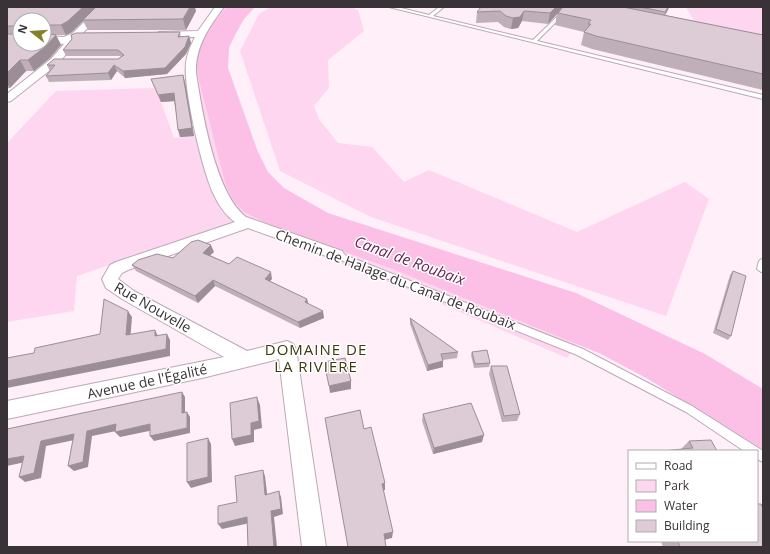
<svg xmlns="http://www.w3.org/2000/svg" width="770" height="554" font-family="'Open Sans',sans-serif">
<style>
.green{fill:#fed6ef}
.water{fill:#fcc0e6}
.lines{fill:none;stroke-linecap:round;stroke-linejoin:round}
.lane-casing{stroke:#bba9b4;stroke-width:2}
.street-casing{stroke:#bba9b4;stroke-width:2}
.lane{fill:#fff;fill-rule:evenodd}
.street{fill:#fff;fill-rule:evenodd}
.wall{fill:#beafb8;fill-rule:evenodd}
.shaded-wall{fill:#9b8e96}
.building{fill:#ddcbd6;stroke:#9b8e96}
.labels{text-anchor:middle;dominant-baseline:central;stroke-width:3;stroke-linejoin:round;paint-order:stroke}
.street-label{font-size:14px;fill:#393236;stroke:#fff}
.water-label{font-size:15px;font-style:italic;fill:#662253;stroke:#fff}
.neighbourhood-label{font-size:15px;letter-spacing:1px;fill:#3a390f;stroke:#fff}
</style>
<rect width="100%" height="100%" fill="#ffeff9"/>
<path class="green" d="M218,7H227L218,16L206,35L202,46L197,72L225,183L244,212L267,224L392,269L577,344L567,358L409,290L236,222L77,276L74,311L7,322V143L56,91L154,88L161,102L174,138L197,135L189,62Z
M271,7H351L358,10L364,31L328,60L329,88L314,106L319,119L338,143L372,147L404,182L429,170L577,232L685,182L709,199L666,316L371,217L280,171L240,51L259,14Z
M686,7H763V44L696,24Z"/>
<path class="water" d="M227,7H255L244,19L234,37L229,48L228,68L258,152L268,172L284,188L328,213L576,293L705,354L763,389V450L648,379L601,354L392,269L267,224L244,212L233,200L225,183L197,73C196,48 210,24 227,7Z"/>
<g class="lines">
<defs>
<path id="lane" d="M389,7H397L429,15L439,7H444L433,16L533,40L567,7H571L537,41L763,95V99Z
M337,252L583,349L692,406L763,451V462L757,459V451H744L686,412L577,355L334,257L333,255L334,253Z
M763,258V271L761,272L757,269L759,261Z"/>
<path id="street" d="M99,7H108L79,37L72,41L74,44L59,63L11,101L7,102V94L51,59L64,44L44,42V36L64,37L73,33Z
M215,7H224C209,27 195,47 196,73C202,111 215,193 246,217L342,251L345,255L342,259L337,260L248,228L128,270L122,273L118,279L134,291L247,351L287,341L293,344L296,349L326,547H302L279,359L202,378L7,419V401L224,357L122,299L106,288L102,279L110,265L116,262L235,222C225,215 218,204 213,193C202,169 183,88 186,63C187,54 191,45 195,37L159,38L154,35L159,32L198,31Z"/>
</defs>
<use href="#lane" class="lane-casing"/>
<use href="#street" class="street-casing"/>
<use href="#lane" class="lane"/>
<use href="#street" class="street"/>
</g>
<path class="wall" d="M7,7L196,11L186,30H88L83,21L72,32L66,35H56L61,45L50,58L34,71H26L10,88H7ZM20,20H44V44Z
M481,7H669L665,15L763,35V90L592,49L581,45L584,32L555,25L557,14L548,24L522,21L518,28L511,29L504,27L498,22L476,23L477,12Z
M180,32L181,37L189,36L191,43L186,54L167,74L125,78L117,71L111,80L49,82L46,76L50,71L47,65L118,59L121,57L120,56H66L63,50L72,39Z
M151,79L185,82L194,136L180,137L174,101L161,102L154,86Z
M214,252L210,255L229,264L272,279L270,281L307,299L308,304L324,318L300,328L215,286L198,303L136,271L132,265Z
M733,271L731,336L728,340L713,333L730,275Z
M410,318L458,352L457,358L443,360V367L427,371L410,324Z
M472,352L490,363L489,367L474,368L471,355Z
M491,366L520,414L517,421L502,422L489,374Z
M423,414L482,442L433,454L422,421Z
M689,441L717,451H661L681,449Z
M661,541H757L763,547H663Z"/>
<path class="shaded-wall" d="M83,7H97L72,32L66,35L61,25Z
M190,7H195L196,11L186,30L183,19Z
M556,7H565L558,13L557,14L548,24L550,13Z
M668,7H669L668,10L661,23Z
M524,11L522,21L518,28L511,29L513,18Z
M56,35L61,45L50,58L34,71L28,60Z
M189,36L191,43L186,54L167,74L125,78L123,71Z
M20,60L26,71L10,88L7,83V73Z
M114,65L117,71L111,80L108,73Z
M183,75L185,82L194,136L180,137L178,130Z
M174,93L176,101L161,102L158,95Z
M211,245L214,252L206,259L203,253Z
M271,272L272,279L266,285L265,279Z
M213,280L215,286L198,303L195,296Z
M307,299L309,306L305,302Z
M128,311L132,317L130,342L126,335Z
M323,311L324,318L300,328L298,322Z
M155,330L158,336H155Z
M167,334L170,340V356L7,388V381Z
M443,361V367L427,371L428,365Z
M351,381V389L330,393L329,386Z
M182,392L185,397V418L182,413Z
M257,397L260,405L262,428L254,430V442L235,446L232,439L251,423Z
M187,412L190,417V433L154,441L150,436Z
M116,424L121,430L92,436L88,467L74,471L68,466L87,431Z
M150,424L154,430L120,437L115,432Z
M74,434L79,439L46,446L41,478L25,482L19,477L41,441Z
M484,435L482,442L433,454L434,448Z
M208,438L211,444L212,482L191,488L187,482Z
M24,456L30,461L7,466V459Z
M263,470L265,476L268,501L265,495Z
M385,483V490L382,491V484Z
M279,491L281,497L283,514L274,517L277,547H274L271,511Z
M247,517L250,523L222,529L218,524Z
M393,532L392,538L384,540V534Z"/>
<path class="building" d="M7,7H83L68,21L61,25H44V20H20V44H44V33L56,35L45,47L28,60H20L7,73V34H16V26H7Z
M96,7H190L183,19L83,20Z
M481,7H556L550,13L524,11L520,17L513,18L506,16L500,11L477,12Z
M563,7H623L763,35V74L596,36L584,32L591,24H588L591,20L558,13Z
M640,7H668L665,12Z
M180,32L178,37L189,36L185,47L165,68L123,71L114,65L108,73L46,76L55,65H47L54,59H118L124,55L118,50H63L72,39L71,35L76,33Z
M183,75L192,128L178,130L174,93L158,95L151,79Z
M198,240L211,245L203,253L229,264L237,257L271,272L265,279L307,299L305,302L323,311L298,322L213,280L195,296L132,265L138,260L157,254L173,258L191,242Z
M733,271L746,276L731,336L716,329Z
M104,299L128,311L126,335L155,330V336L167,334L166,349L7,381V358L34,353L35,348L100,334Z
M410,318L458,352L441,354L443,361L428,365Z
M487,350L490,363L475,364L472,352Z
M345,358L351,381L329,386L324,362Z
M491,366H507L520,414L504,416Z
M182,392V413L187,412V428L150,436V424L115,432L116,424L87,431L83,462L68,466L74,434L41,441L34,473L19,477L24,456L7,459V429Z
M257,397L259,421L251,423V435L232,439L230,403Z
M471,403L484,435L434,448L423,414Z
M360,410L364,429L371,427L385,483L382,484L393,532L384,534L386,547H348L325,418Z
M208,438V477L187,482V443Z
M711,440L717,451H662L693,448L689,441Z
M263,470L265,495L279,491L281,509L271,511L274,547H248L247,517L218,524V506L237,502L235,476Z
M757,504H761L763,508V547H680L678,541H757Z"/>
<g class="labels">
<g class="street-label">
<text transform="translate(396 279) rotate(21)">Chemin de Halage du Canal de Roubaix</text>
<text transform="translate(153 307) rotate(30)">Rue Nouvelle</text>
<text transform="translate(147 381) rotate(-12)">Avenue de l'Égalité</text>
</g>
<g class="water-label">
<text transform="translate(410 260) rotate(20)">Canal de Roubaix</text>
</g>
<g class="neighbourhood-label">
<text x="316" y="349">DOMAINE DE<tspan x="316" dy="17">LA RIVIÈRE</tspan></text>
</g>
</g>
<rect width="770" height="554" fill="none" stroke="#393236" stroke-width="16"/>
<rect x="628" y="450" width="130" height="92" fill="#ffffff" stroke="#b0adaf"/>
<rect x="636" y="463" width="20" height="6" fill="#ffffff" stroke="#b0adaf"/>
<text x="664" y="470" font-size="12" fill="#393236">Road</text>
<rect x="636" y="480" width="20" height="12" fill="#fed6ef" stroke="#b0adaf"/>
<text x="664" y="490" font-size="12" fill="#393236">Park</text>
<rect x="636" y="500" width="20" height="12" fill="#fcc0e6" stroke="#b0adaf"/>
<text x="664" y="510" font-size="12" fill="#393236">Water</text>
<rect x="636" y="520" width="20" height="12" fill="#ddcbd6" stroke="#b0adaf"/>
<text x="664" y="530" font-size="12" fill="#393236">Building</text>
<g transform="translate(32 32) rotate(287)"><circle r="19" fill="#ffffff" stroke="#b0adaf"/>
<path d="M0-3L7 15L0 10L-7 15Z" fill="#85812a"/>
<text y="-6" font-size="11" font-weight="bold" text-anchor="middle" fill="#393236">N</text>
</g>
</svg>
